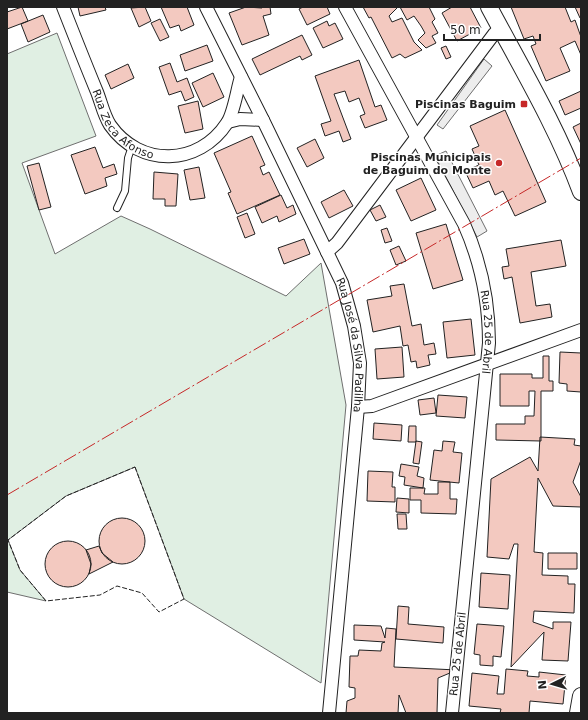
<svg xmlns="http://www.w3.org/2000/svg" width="588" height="720" font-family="'DejaVu Sans',sans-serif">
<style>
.green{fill:#e0efe3;stroke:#6f6f6f}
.parking{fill:#ededed;stroke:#6f6f6f}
.building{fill:#f3c9c0;stroke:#222}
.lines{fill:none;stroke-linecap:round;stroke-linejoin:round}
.lane-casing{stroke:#222;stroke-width:8}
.street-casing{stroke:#222;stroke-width:14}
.secondary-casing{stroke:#222;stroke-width:18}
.lane{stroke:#fff;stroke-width:6}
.street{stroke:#fff;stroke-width:12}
.secondary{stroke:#fff;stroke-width:16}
.fence{stroke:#222;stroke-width:1;stroke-dasharray:5 2;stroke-linecap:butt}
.power{stroke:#c62828;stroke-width:1;stroke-dasharray:14 3 2 3;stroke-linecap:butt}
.poi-dot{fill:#c62828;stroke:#fff;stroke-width:1.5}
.labels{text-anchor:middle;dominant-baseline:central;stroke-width:3;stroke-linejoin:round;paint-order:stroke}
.poi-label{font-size:11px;font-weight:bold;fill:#222;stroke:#fff;text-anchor:end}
.street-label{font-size:11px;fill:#222;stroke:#fff}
</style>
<rect width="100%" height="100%" fill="#fff"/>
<path class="green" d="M57,33L96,136L22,163L55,254L121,216L150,229L286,296L321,263L346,405L321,683L184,599L135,467L66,496L8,540L20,570L46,601L7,592V54Z"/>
<path class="parking" d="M484,59L492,66L443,129L437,125Z
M446,151L487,231L477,237L435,156Z"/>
<path class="building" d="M22,7L28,21L7,29V12Z
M78,7H105L106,10L80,16Z
M145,7L151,21L139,27L131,8Z
M161,7H187L194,25L181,31L179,25L170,28Z
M246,7L262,8V7H270L271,14L263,16L269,35L242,45L229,13Z
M303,7H327L330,14L307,25L299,9Z
M363,7H398L389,16L392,22L402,18L414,42L422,50L405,58L400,54L392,58L371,17L369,18Z
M400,7H429L435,19L432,22L438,33L432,36L436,43L426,48L418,40L425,33L421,26L414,16L407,20Z
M452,7H470L481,28L457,41L442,13Z
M511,7H565L571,22L575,20L581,37V55L575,41L560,48L570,71L546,81L531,46L536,44L533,36L524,39Z
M575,7H581V18H580Z
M43,15L50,32L28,42L21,24Z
M160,19L169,37L160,41L151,23Z
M327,21L329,26L335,23L343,39L323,48L313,28Z
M302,35L312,55L302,60L300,56L260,75L252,59Z
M207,45L213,61L185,71L180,55Z
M446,46L451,57L446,59L441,48Z
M359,60L375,107L381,105L387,120L365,128L360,116L365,114L359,98L349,102L345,91L334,94L351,139L343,142L339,131L325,136L321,124L331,121L315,76Z
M170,63L177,82L187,78L194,97L185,101L181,91L169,95L159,67Z
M128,64L134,78L111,89L105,75Z
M213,73L224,97L203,107L192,83Z
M581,91V108L565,115L559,101Z
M198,101L203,129L185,133L178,106Z
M505,110L546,202L515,216L503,191L495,195L489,181L473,188L465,171L479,165L472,149L479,146L470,126Z
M581,123V144L573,127Z
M252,136L265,165L260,167L263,175L269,172L280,195L237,214L228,193L231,192L214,153Z
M315,139L324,158L307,167L297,148Z
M95,147L103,168L114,164L117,174L105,178L107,186L85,194L71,155Z
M39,163L51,207L39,210L27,166Z
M199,167L205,198L190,200L184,170Z
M154,172L178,174L176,206H165V199H153Z
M421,178L436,210L411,221L396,190Z
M344,190L353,206L329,218L321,202Z
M281,195L287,208L293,205L296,214L279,222L277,216L262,223L255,207Z
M380,205L386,217L376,221L370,210Z
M247,213L255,234L245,238L237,217Z
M446,224L463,280L433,289L416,233Z
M387,228L392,241L385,243L381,230Z
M304,239L310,254L284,264L278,248Z
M561,240L566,266L531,272L536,306L550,304L552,317L520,323L512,277L504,279L502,267L509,266L506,249Z
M399,246L406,261L396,265L390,250Z
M404,284L412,326L421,324L424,345L434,343L436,354L428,355L430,365L417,368L416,361L411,362L408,345L403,346L400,326L373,332L367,300L392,296L390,286Z
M471,319L475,355L447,358L443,322Z
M402,347L404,377L377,379L375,349Z
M560,352L581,353V392L567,391V384L559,383Z
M543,356H549V381H553V391H541V441L496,440V424H525V416H534L535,391H529V406H500V374H532V378H543Z
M438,395L467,397L465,418L436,416Z
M434,398L436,413L420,415L418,400Z
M374,423L402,425L401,441L373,439Z
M409,426H416V442H408Z
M540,437L575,439L574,445L581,446V460L573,482L581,497V507L553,506L538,478L534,552L543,553L542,575L568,576V584H575L574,613L534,611L533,622L553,629V622H571L568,661L542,660L544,632L511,667L518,544H514L509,559L487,557L491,479L530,457L538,471Z
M416,441L422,442L419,464L413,463Z
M443,441L455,442L453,452L462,453L459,483L430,480L434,450L442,451Z
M401,464L419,467L417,476L424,478L423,488L404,485L405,477L399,476Z
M368,471L393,472L392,487H395V502L367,501Z
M438,482H450V499H457L456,514L421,513V500H410V488H425L424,494H438Z
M397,498L409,499V513L396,512Z
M397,514H406L407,529H398Z
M99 541a23 23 0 1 1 46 0a23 23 0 1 1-46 0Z
M45 564a23 23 0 1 1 46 0a23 23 0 1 1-46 0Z
M99,546L102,553L113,562L89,574L91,564L86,550Z
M548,553H577V569H548Z
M481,573L510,575L508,609L479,607Z
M398,606L409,607L408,624L444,627L443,643L396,639Z
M477,624L504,626L501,657L493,656V666L480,665V655L474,654Z
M354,625L381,626L385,638L386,628L396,629L394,667L457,670L438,678L437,713H406L399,695L398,713H346L347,701L355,698V688L349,687L350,656H358L359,650L381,651L382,643L385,642L354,640Z
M506,669L528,671L527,676L539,677V672L566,675L563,704L530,701L529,713H500L501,709L469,706L472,673L499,676L497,694H504Z"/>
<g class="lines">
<defs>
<path id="lane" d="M117,208L125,191L128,158L132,146"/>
<g id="street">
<path id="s1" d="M63,7C74,35 85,63 97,92C101,102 104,116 110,125C140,168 199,166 227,123C234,113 237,89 241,77"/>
<path id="s2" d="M206,7L263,120L342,283L354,326L360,363L358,407L329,713"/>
<path id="s3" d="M345,7L464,224C481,262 489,300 489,343L452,713"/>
<path d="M228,122L240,119L263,120"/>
<path d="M327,252L337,243L494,34L500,28"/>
<path d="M358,407L372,406L581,330"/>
</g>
<path id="secondary" d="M489,7C521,67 557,127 581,192
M578,713L581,696"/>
</defs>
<use href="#lane" class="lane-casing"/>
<use href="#street" class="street-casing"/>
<use href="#secondary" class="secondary-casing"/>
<use href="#lane" class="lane"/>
<use href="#street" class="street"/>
<use href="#secondary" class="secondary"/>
<path class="fence" d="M135,467L184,599L159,612L142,593L117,586L100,595L46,601L20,570L8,540L66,496Z"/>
<path class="power" d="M7,495L581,158"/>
</g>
<g class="poi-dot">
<rect x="520" y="100" width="8" height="8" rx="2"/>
<circle cx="499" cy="163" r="4"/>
</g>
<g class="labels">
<g class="poi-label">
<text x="516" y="104">Piscinas Baguim</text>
<text x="491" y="157">Piscinas Municipais<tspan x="491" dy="13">de Baguim do Monte</tspan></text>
</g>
<g class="street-label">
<text stroke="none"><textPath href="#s1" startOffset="135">Rua Zeca Afonso</textPath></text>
<text stroke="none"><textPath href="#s3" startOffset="359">Rua 25 de Abril</textPath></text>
<text stroke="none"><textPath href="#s2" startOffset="371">Rua José da Silva Padilha</textPath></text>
<text transform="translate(458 654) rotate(-84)">Rua 25 de Abril</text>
</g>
</g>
<rect width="588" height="720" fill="none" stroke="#222222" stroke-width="16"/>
<g transform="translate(552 684) rotate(265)" stroke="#ffffff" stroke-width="3" paint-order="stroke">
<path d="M0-3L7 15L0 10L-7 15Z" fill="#222222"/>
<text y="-6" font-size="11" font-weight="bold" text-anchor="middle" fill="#222222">N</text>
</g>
<path d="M444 34v6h96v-6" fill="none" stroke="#222222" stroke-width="2"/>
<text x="450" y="34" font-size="12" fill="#222222" stroke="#ffffff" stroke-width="3" paint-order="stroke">50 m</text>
</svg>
